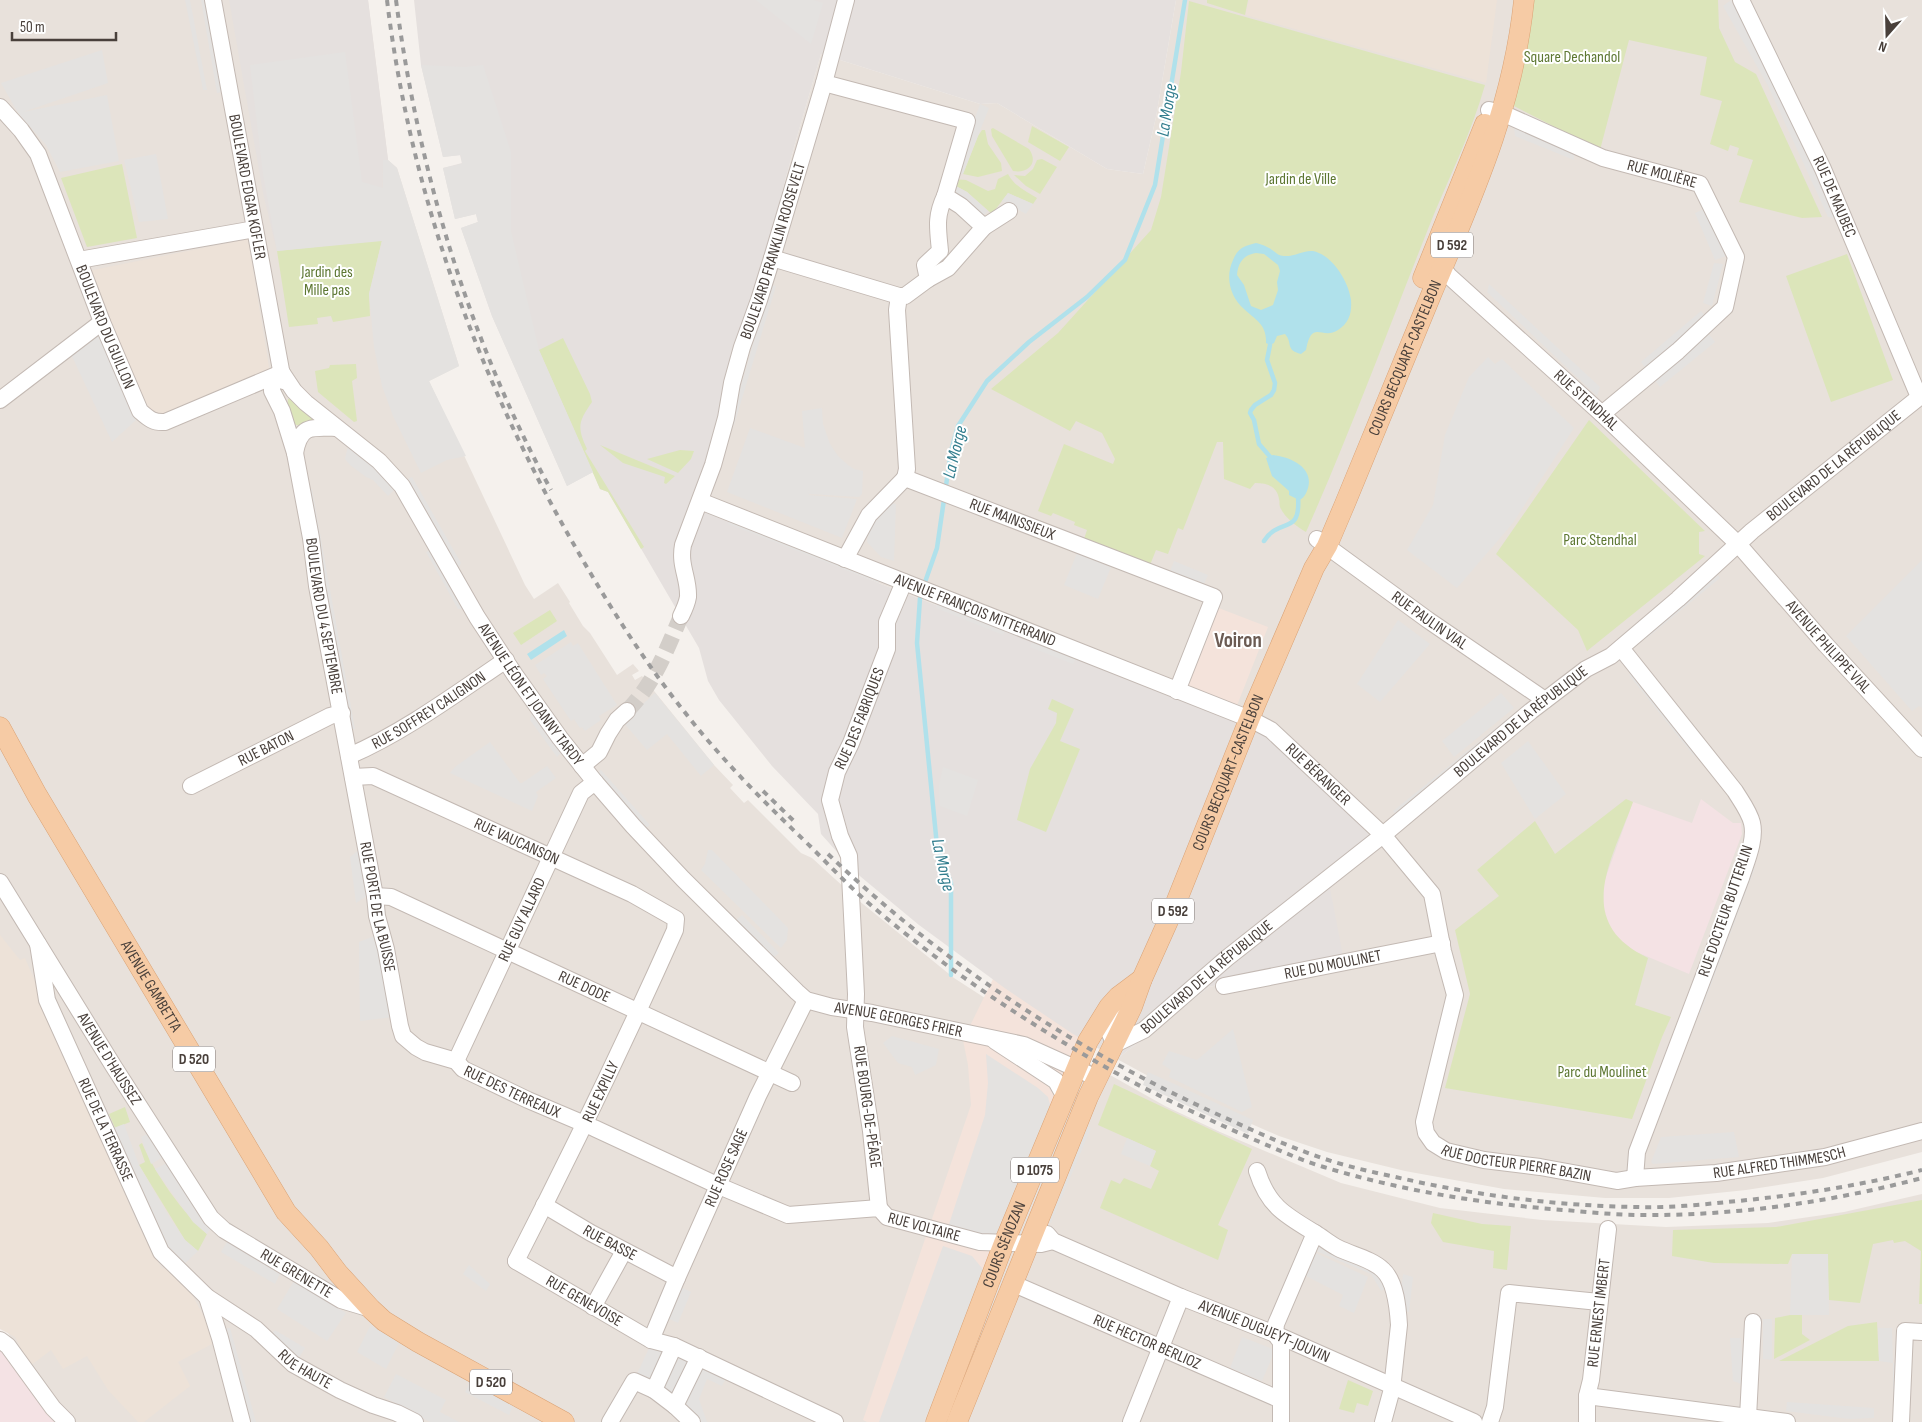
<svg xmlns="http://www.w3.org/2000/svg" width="1922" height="1422" font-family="'Sofia Sans Condensed',sans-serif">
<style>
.residential{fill:#e8e1db}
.commercial{fill:#f4e3db}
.industrial{fill:#e5e0de}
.education{fill:#ede2d8}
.medical{fill:#f4e2e4}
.green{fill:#dce5ba}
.parking{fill:#e4e2e0}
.water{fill:#b0e1eb;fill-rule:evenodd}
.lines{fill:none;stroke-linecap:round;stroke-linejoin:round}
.stream{stroke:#b0e1eb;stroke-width:4.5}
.minor-tunnel{stroke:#d3cec9;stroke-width:16;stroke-dasharray:16 8;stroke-linecap:butt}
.minor-casing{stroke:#c3b9b3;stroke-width:18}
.major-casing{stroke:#daa376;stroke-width:21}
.minor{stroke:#fff;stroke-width:16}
.major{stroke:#f6cba5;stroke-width:20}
.rail{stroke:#9a9a9a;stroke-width:4;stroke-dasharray:6 6;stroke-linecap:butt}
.labels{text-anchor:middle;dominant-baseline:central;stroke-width:4;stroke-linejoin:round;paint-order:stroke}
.shield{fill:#fff;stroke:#807976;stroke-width:1}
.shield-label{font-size:15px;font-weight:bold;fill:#49403b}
.park-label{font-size:16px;fill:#5d7732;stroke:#fff}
.street-label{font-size:16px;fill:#49403b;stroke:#fff}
.water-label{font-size:18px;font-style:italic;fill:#337e8e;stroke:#fff}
.district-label{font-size:21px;font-weight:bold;fill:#6b5b53;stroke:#fff}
</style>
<rect width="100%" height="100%" fill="#f5f1ed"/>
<path class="residential" d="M0,0H368L388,160L397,168L459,366L429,381L525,585L534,599L558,583L570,602L569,603L583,626L590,633L617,675L633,664L639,671L632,675L635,680L642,676L714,765L733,785L730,788L744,803L748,800L801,853L812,858L858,900L954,978L1064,1049L1165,1106L1220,1132L1341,1183L1440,1208L1542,1220L1666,1227L1768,1223L1844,1212L1922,1194V1422H73L11,1338L0,1320Z
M1176,0H1922V1152L1823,1178L1746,1190L1669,1198H1605L1504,1189L1405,1171L1327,1152L1279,1136L1174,1090L1117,1059L1209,987L1343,956L1120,675L881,584L691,507L764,261L794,147L821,54L980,104L997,103L1107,169L1143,174L1156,117Z"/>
<path class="commercial" d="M1216,607L1268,627L1234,713L1006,1222L924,1422H867L863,1420L971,1105L968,1065L963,1040L993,979Z"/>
<path class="industrial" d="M229,0H368L388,160L383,161L382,240L277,251L263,193Z
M414,0H1176L1156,117L1143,174L1107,169L997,103L980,104L821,54L794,147L764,261L692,507L881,584L1265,731L1379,844L1329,883L1343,956L1209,987L1117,1059L1073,1034L1006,989L919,925L855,872L821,834L818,814L772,766L719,700L708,681L699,648L608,492L600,489L593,472L567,486L492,316L461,228L478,222L476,214L455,219L443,168L462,163L460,155L443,157L421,65Z"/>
<path class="education" d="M1249,0H1497L1486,83L1245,15Z
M248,239L270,373L153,419L88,271Z
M0,935L20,960L25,958L138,1225L162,1269L167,1267L178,1281L184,1283L188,1287L209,1326L212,1344L178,1362L190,1386L144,1422H138L108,1390L87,1356L63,1369L51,1350L30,1366L15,1337L0,1329Z"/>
<path class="medical" d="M1701,799L1733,823H1741L1742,834L1689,974L1634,951L1617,937L1608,924L1603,911L1604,882L1633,802L1692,823Z
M0,1349L7,1354L59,1422H0Z"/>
<path class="green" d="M1207,0H1248L1245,15L1207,3Z
M1530,0H1718L1719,28L1735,62L1756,74L1822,217L1802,218L1739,202L1753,160L1737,155L1739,148L1730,145L1728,151L1710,144L1722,101L1700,95L1707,57L1629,40L1600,150L1510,104Z
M1189,1L1485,85C1471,135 1447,181 1428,229C1388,330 1350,433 1306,532C1297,527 1284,517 1280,507C1279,504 1280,502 1279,499C1277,486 1267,483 1255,483L1250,489L1224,479L1223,442H1217L1183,530L1178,528L1168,554L1156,550L1150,565L1084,539L1087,530L1074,525L1075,522L1053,513L1051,516L1038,511L1064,444L1113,464L1115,459L1102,433L1076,421L1070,431L991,389L1058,333L1151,230L1161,197L1181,72Z
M1032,126L1069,147L1060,161L1028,142Z
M993,128L1029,149C1039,163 1028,174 1013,171L992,136L991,129Z
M982,130H985L988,144L1001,163L1002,171L978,177L963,174L978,136Z
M1042,159L1057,167L1040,194L1026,186L1014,175L1025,176L1033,169L1037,160Z
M122,164L137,238L87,247L61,178Z
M1008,174C1014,186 1026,191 1037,198L1033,204L1008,193L992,214L967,192L952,184L953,179L966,180L988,191L995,189L998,179Z
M382,240L369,294L370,316L333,322L331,316L317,318L318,324L289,327L277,251Z
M1847,254L1893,380L1831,402L1786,276Z
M563,338L590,394L592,402C578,422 577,427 587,449L585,451L644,547L641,549L608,492L600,489L539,350Z
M356,364L357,378L352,381L357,421L354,422L318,392L315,371L329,368L330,365Z
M290,398L314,419C310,425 300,427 293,424L287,409L288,399Z
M1589,420L1705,531L1699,532V554L1705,556L1587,651L1578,630L1496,554Z
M600,445L675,476L666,484L664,483L665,477L623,463Z
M680,450L694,451L691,459L678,473L647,459Z
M550,610L557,621L521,645L513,633Z
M1052,699L1074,709L1060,741L1080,749L1046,832L1017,820L1030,769L1056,723L1057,713L1048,709Z
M1626,799L1633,802C1612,860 1572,922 1648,958L1635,1005L1671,1017L1662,1037L1632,1119L1445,1088L1470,994L1455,930L1499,896L1477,870L1535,821L1555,854Z
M1114,1084L1252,1149L1218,1225L1228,1230L1218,1260L1100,1208L1111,1180L1120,1184L1124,1178L1151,1189L1159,1171L1150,1166L1156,1151L1098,1125Z
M125,1107L130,1122L115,1128L109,1114Z
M142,1143C155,1174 182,1212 207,1234L198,1251L185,1240L139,1165L145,1162L139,1145Z
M1922,1200V1304H1919L1921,1251L1905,1241L1894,1243L1893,1240L1873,1244L1860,1303L1829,1300L1827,1254H1792L1788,1264L1714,1263L1672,1256L1673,1230L1776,1227Z
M1433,1213L1482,1224L1511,1226L1507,1270L1493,1268L1494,1251L1443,1242L1431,1223Z
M1790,1315H1802V1334L1810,1340L1774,1359L1775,1318Z
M1877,1322L1879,1361H1779L1848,1326Z
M1348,1380L1373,1391L1368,1406L1357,1403L1354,1413L1339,1409Z"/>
<path class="parking" d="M185,0H190L207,90H203Z
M201,0H205L222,92L217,93Z
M756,0H813L823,3L811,44Z
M1731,0L1774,83L1841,220L1828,217L1768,86L1723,6Z
M102,50L108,83L23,112L107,95L119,161L60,172L46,145L18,113L1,83Z
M345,52L362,182L383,188V160H388L397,168L459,366L429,381L466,456L447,460L421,473L393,416L382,386L374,347L369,294L382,241L277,251L263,174L250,65Z
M421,65L465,67L483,65L511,152V231L539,350L593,472L567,486L492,316L461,228L478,222L476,214L455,219L443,168L462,164L461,155L443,157Z
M980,104L989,108L963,174L955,173Z
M1514,127L1574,151V160L1515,136Z
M156,154L168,219L139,222L124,160Z
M954,185L967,192L988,211L980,219L951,196Z
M1008,193L1033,204L1026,214L1002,201Z
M1704,209L1726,256L1715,260L1695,213Z
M1714,263L1723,264L1712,306L1703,303Z
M1489,284L1600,387L1597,396L1487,292Z
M770,285L776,286L734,425L730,424Z
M1701,311L1708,319L1646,369L1641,362Z
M1708,333L1715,342L1660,387L1653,378Z
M98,334L136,420L112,442L70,352Z
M1488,357L1495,364L1502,359L1574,428L1513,523L1457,588L1407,550L1433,505L1445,435L1469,377Z
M822,408L823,424L830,444L838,456L848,465L854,469L863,471L862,494L859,497L809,494L808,484L809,495L857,499L842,538L727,492L750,428L805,448L802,411Z
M348,446L375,467L395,489L388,496L373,480L366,477L350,465L345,459Z
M412,477L461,563L458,569L408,479Z
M308,489H312L355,729H351Z
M886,502L896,504L894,561L881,557L867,542L868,529Z
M730,519L881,579L879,583L728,524Z
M431,550L464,609H458L426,552Z
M1077,553L1111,567L1098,599L1064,585Z
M1922,560V708L1919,706L1912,711L1846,636Z
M1174,561L1208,575L1204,584L1170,571Z
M1718,575L1720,578L1646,639L1644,635Z
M938,602L1006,629L1003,635L936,608Z
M1398,620L1430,644L1380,702L1357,684Z
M1032,641L1076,658L1073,664L1030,647Z
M571,642L573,646L578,643L617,705L599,716L601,720L585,731L582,727L580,728L574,719L571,721L543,679L547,676L544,673L541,675L535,665Z
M1632,673L1696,754L1694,756L1629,675Z
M655,693L714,765L701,776L667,734L647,750L623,722Z
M1501,693L1514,708L1454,757L1442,741Z
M1517,711L1521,716L1397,816L1393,811Z
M532,713L561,753L557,757L530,720Z
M1528,741L1566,794L1535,819L1501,763Z
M490,742L520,783H522L547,766L556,778L536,792L538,796L532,811L450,773L455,767Z
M943,767L978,780L967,816L940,806L939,786Z
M601,770L650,825L646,828L597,773Z
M360,849L367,896L356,903L350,857Z
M708,850H712L788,928L787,940L781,948L701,870L705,864Z
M1751,867L1755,868L1700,1014L1696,1013Z
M742,915L779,953L774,957L736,920Z
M377,935L393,1017L360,1021L359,942Z
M1233,1029L1252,1107L1242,1112L1169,1077L1171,1070L1162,1064L1169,1051L1197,1060Z
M892,1036L939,1049L936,1065L915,1075L912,1067L898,1063L883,1043Z
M986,1054L1038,1088L1048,1097L1052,1113L1002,1229L993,1236L979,1237L948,1227L985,1115L988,1083Z
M1148,1072L1253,1120L1248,1134L1143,1085Z
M124,1124L139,1165L168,1215L185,1240L198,1251L179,1269L161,1252L111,1129Z
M1087,1126L1091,1128L1051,1223L1047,1221Z
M1734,1132L1739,1157L1653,1164L1651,1162L1661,1137Z
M149,1133L165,1156L151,1164L141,1137Z
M1127,1138L1156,1151L1150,1166L1121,1154Z
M169,1162L212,1226L207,1234L193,1222L155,1169Z
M227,1242L280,1274L275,1284L221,1252Z
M943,1246L972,1256L986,1273L924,1422H879Z
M1319,1246L1374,1270L1387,1288L1381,1291L1371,1274L1316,1251Z
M1316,1253L1368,1277L1354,1313L1339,1306L1343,1295L1306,1276Z
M1792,1254H1828L1829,1315H1790Z
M469,1265L490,1284L486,1291L463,1274Z
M1403,1274L1413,1277L1409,1312L1399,1309Z
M294,1281L346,1313L327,1341L277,1309Z
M681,1287L691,1292L678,1323L667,1318Z
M1763,1319H1772V1360L1763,1359Z
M370,1326L400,1341L386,1369L357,1352Z
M230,1328L256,1422H245L219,1329Z
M1878,1328H1892L1893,1363H1899L1898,1405H1893V1363L1879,1361Z
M275,1330L305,1348L298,1359L269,1338Z
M1242,1337L1275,1350L1262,1381L1230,1368Z
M1730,1338H1741L1744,1385L1733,1381Z
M651,1344L727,1376L722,1386L707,1379L699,1399L707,1422H683L636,1376Z
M396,1374L446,1400L440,1412L459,1422H430L384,1397Z
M471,1381L514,1404L509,1415L465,1392Z
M1787,1402L1874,1408V1418L1850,1419L1786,1411Z"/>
<path class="water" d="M1256,243C1260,244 1264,245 1267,247C1273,249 1277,256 1284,256C1294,257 1303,250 1313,251C1333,255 1349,283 1351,300C1352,313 1349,323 1338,330C1322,341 1312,318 1306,350L1301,354C1285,350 1293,343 1285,334L1277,336L1274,343L1270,345L1266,343C1267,325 1256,320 1244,309C1230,297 1225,277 1233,260C1238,248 1244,246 1256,243ZM1256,253L1264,254L1278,265L1280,271L1277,282L1278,290L1273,305L1261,310L1251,306L1244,285L1237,275C1238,263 1243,255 1256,253Z
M1273,455C1290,457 1314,467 1308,488C1306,494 1304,498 1299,500L1289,495V491L1272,476L1266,458Z
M564,630L567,636L531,660L527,654Z"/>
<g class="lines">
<path class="stream" d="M1270,345L1267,360L1275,383L1274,390L1271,395L1255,405L1251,410L1250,413L1254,420L1259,444L1273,460
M1264,541C1280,516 1301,537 1298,496
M924,585L937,548L951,451L958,426L987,381L1029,342L1087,297L1125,260L1155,185L1185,0
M922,593L920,598L917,643L937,846L951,883V975"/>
<path class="minor-tunnel" d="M627,711C654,684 666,651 681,616"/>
<defs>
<g id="minor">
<path id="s1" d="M213,0L283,381"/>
<path id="s2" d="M1741,0L1823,169L1919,397"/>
<path d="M824,83L967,121L945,196"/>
<path id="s3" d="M0,107L21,130L38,154L102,322L140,411C148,418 153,423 165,422L281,373"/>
<path id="s4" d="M1489,110L1502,113L1603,158L1700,184L1736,257L1725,307L1678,351L1602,414"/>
<path d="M772,258L899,296H905L928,279L948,268L984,227L1009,211"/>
<path d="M79,260L255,229"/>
<path id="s5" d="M1434,264L1443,268L1449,276L1602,414L1738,544L1826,645L1922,749"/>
<path d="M928,279L925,265L940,251C938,229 935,217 945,196L961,206L984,227"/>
<path d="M899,296L897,310L907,469L905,478"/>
<path id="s6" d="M282,373L272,383V391L282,411L295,453L311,538L317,586L375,896L377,916L386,949L400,1026L403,1036L416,1047L425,1052L456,1061L463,1069L528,1100L594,1128L719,1186L788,1215L879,1208L887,1217L980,1242L1041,1244L1053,1241"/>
<path id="s7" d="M282,373L294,391L306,403L379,461L402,486L477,617L515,675L560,738L595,782L633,826L683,879L797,992L806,1000L832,1007L872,1013L1024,1045L1097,1078"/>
<path d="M0,400L102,322"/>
<path d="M295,453C300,425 311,427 336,428"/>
<path id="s8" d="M905,478L1214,597L1177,691"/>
<path id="s9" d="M700,501L1250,719L1271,730L1383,835L1432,894L1443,951L1455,995L1424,1122L1426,1133L1433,1143L1446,1151L1484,1160L1540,1167L1617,1181L1635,1178L1716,1173L1825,1157L1922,1131"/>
<path id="s10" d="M1317,539L1428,620L1545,700"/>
<path d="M845,559L869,515L905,478"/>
<path id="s11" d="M681,616C684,610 687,603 688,597C689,578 679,566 683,545L713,465L726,418L732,383L742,347L759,300L772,258L824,83L846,0"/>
<path d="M1621,648L1735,791C1741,801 1749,811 1752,823C1756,840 1746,862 1741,878L1637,1152L1635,1178"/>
<path id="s12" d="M349,756C403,733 457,693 506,660"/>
<path d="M582,766L599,752L608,734L617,720L627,711"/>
<path id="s13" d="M353,777L373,776L632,894L676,919L675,930C625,1042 572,1152 516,1261"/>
<path id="s14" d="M191,786L330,716L342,713"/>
<path id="s15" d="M0,882L114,1067L211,1218L224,1230L341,1300L371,1309"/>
<path id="s16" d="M375,896L391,897L792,1083"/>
<path id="s17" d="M38,944L47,1000L161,1252L207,1297L256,1329L293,1364L340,1390L373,1405L397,1413L415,1422"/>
<path id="s18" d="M1224,986L1442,943"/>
<path id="s19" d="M1115,1007L1108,1030L1115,1044L1144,1030L1227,958L1383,835L1531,711L1586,669L1611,656L1678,599L1752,531L1922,395"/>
<path d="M995,1041L1056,1081L1065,1097"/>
<path id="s20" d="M456,1061L581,793L595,782"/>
<path d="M1257,1171C1268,1206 1285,1215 1315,1233"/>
<path id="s21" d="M544,1205L591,1233L677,1278"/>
<path id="s22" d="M879,1208L871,1131L855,1027L856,994L849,856L840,836L830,800L837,772L851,743L887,649V622L904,582"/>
<path id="s23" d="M1047,1234L1053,1241L1181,1297L1275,1334L1474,1422"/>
<path id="s24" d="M516,1261L651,1340L674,1346L835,1422"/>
<path id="s25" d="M1014,1284L1281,1400"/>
<path d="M207,1297L220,1338L242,1422"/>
<path d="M593,1307L624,1251"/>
<path d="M0,1340L8,1346L53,1408L67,1422"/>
<path id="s26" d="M651,1340L677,1278L758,1096L806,1000"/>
<path d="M674,1346L654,1390L675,1406L699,1357"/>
<path d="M1587,1396L1787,1422"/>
<path d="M675,1406L692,1422"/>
<path d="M1748,1417L1753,1322"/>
<path d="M610,1422L634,1381L654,1390"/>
<path d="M1131,1422L1181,1297"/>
<path d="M1281,1422V1342L1275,1334L1276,1324L1315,1233C1323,1238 1330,1244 1338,1248C1352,1255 1372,1259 1383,1270C1396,1282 1398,1309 1399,1325L1392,1389L1383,1422"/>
<path d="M1490,1422L1495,1407L1509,1293L1599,1302"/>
<path id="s27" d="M1587,1422V1396L1591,1380L1608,1229"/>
<path d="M1901,1422L1905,1331L1922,1332"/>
</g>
<g id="major">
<path d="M1423,278L1485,124"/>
<path id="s28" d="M0,727L37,795L286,1212L319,1248L338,1273L371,1309L384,1321L418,1342L564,1422"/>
<path id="s29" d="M936,1422L1004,1243L1088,1041L1109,1007L1118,997L1142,979"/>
<path id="s30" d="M957,1422L1088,1097L1132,1007L1142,979L1173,910L1255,705L1314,568L1327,546L1344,506C1373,435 1402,365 1431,295C1472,197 1513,108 1524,0"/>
</g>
</defs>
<use href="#minor" class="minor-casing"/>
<use href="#major" class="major-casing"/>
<use href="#minor" class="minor"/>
<use href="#major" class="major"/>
<path class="rail" d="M387,0C410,190 475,370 569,536C603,596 640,656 683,710C721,759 765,803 810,846C828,864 846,883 865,900C934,960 1009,1011 1088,1057C1142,1089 1198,1115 1255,1140C1279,1150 1302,1161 1327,1168C1404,1191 1484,1204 1564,1210C1589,1212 1615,1215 1640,1215C1735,1216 1831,1202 1922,1178
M396,0C418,169 469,340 551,490
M763,791L797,824
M828,854C942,963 1075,1050 1219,1115C1254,1131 1289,1147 1325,1159C1355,1169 1387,1175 1418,1182C1489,1197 1564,1206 1638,1207C1667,1208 1698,1205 1727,1202C1793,1196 1858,1186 1922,1170"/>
</g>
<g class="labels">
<g class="shield">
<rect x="1431" y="232.5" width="42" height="25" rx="4"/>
<rect x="1152" y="898.5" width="42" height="25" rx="4"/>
<rect x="173" y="1046.5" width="42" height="25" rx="4"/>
<rect x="1011" y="1157.5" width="48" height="25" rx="4"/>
<rect x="470" y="1369.5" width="42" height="25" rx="4"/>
</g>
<g class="shield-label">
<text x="1452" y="245">D 592</text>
<text x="1173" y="911">D 592</text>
<text x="194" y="1059">D 520</text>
<text x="1035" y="1170">D 1075</text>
<text x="491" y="1382">D 520</text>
</g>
<g class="park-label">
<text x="1572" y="57">Square Dechandol</text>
<text x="1301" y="179">Jardin de Ville</text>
<text x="327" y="272">Jardin des<tspan x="327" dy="18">Mille pas</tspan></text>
<text x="1600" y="540">Parc Stendhal</text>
<text x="1602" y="1072">Parc du Moulinet</text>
</g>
<g class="street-label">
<text stroke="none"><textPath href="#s4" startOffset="185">RUE MOLIÈRE</textPath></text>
<text stroke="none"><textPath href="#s1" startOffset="190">BOULEVARD EDGAR KOFLER</textPath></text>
<text stroke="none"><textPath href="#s2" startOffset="218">RUE DE MAUBEC</textPath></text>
<text stroke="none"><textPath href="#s11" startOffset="381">BOULEVARD FRANKLIN ROOSEVELT</textPath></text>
<text stroke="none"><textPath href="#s3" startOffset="246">BOULEVARD DU GUILLON</textPath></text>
<text stroke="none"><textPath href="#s30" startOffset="1155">COURS BECQUART-CASTELBON</textPath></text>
<text stroke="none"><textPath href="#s5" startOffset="205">RUE STENDHAL</textPath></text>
<text stroke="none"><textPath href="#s19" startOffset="964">BOULEVARD DE LA RÉPUBLIQUE</textPath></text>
<text stroke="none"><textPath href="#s8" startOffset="115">RUE MAINSSIEUX</textPath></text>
<text stroke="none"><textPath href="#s9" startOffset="296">AVENUE FRANÇOIS MITTERRAND</textPath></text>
<text stroke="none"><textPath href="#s6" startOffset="254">BOULEVARD DU 4 SEPTEMBRE</textPath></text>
<text stroke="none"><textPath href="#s10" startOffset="139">RUE PAULIN VIAL</textPath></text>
<text stroke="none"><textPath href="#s5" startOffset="551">AVENUE PHILIPPE VIAL</textPath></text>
<text stroke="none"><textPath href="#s7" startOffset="411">AVENUE LÉON ET JOANNY TARDY</textPath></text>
<text stroke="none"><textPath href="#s12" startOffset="92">RUE SOFFREY CALIGNON</textPath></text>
<text stroke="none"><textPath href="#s22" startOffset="500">RUE DES FABRIQUES</textPath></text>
<text stroke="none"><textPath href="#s19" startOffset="559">BOULEVARD DE LA RÉPUBLIQUE</textPath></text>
<text stroke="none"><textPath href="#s14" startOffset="84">RUE BATON</textPath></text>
<text stroke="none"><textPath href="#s30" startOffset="704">COURS BECQUART-CASTELBON</textPath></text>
<text stroke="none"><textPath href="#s9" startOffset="680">RUE BÉRANGER</textPath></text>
<text stroke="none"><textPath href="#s13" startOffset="178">RUE VAUCANSON</textPath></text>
<text stroke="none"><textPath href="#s6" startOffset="550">RUE PORTE DE LA BUISSE</textPath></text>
<text transform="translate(1726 911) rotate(-71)">RUE DOCTEUR BUTTERLIN</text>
<text stroke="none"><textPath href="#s20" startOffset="156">RUE GUY ALLARD</textPath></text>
<text stroke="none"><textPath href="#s18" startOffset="111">RUE DU MOULINET</textPath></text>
<text stroke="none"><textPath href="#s19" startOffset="154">BOULEVARD DE LA RÉPUBLIQUE</textPath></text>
<text stroke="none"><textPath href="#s28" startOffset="300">AVENUE GAMBETTA</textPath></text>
<text stroke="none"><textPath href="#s16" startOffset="229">RUE DODE</textPath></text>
<text stroke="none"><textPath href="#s7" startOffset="918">AVENUE GEORGES FRIER</textPath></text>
<text stroke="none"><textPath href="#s15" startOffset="208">AVENUE D'HAUSSEZ</textPath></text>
<text stroke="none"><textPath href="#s6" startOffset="806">RUE DES TERREAUX</textPath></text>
<text transform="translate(601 1092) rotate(-65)">RUE EXPILLY</text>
<text transform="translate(867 1107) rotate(82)">RUE BOURG-DE-PÉAGE</text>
<text stroke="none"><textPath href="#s17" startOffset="199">RUE DE LA TERRASSE</textPath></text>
<text stroke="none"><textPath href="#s9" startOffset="1190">RUE DOCTEUR PIERRE BAZIN</textPath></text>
<text stroke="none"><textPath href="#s9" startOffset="1456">RUE ALFRED THIMMESCH</textPath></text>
<text stroke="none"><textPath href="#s26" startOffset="188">RUE ROSE SAGE</textPath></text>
<text stroke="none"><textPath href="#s6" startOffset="1250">RUE VOLTAIRE</textPath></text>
<text stroke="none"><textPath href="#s21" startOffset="76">RUE BASSE</textPath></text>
<text stroke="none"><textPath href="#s29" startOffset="190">COURS SÉNOZAN</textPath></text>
<text stroke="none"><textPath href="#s15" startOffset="499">RUE GRENETTE</textPath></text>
<text stroke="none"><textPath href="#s24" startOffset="79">RUE GENEVOISE</textPath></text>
<text stroke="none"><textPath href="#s27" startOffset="110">RUE ERNEST IMBERT</textPath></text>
<text stroke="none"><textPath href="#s23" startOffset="239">AVENUE DUGUEYT-JOUVIN</textPath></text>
<text stroke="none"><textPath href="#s25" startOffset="145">RUE HECTOR BERLIOZ</textPath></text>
<text stroke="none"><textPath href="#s17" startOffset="520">RUE HAUTE</textPath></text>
</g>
<g class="water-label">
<text transform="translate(1167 110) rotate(-81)">La Morge</text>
<text transform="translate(955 452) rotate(-76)">La Morge</text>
<text transform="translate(943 865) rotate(77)">La Morge</text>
</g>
<g class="district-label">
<text x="1238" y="640">Voiron</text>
</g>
</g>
<g transform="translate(1887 35) rotate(200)" stroke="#ffffff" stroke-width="4" paint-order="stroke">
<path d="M0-4L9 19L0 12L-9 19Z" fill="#49403b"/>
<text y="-8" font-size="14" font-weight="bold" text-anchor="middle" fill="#49403b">N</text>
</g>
<path d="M12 32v8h104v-8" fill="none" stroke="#49403b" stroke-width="2.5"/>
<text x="20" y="32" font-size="15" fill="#49403b" stroke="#ffffff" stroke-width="4" paint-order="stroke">50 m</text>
</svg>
